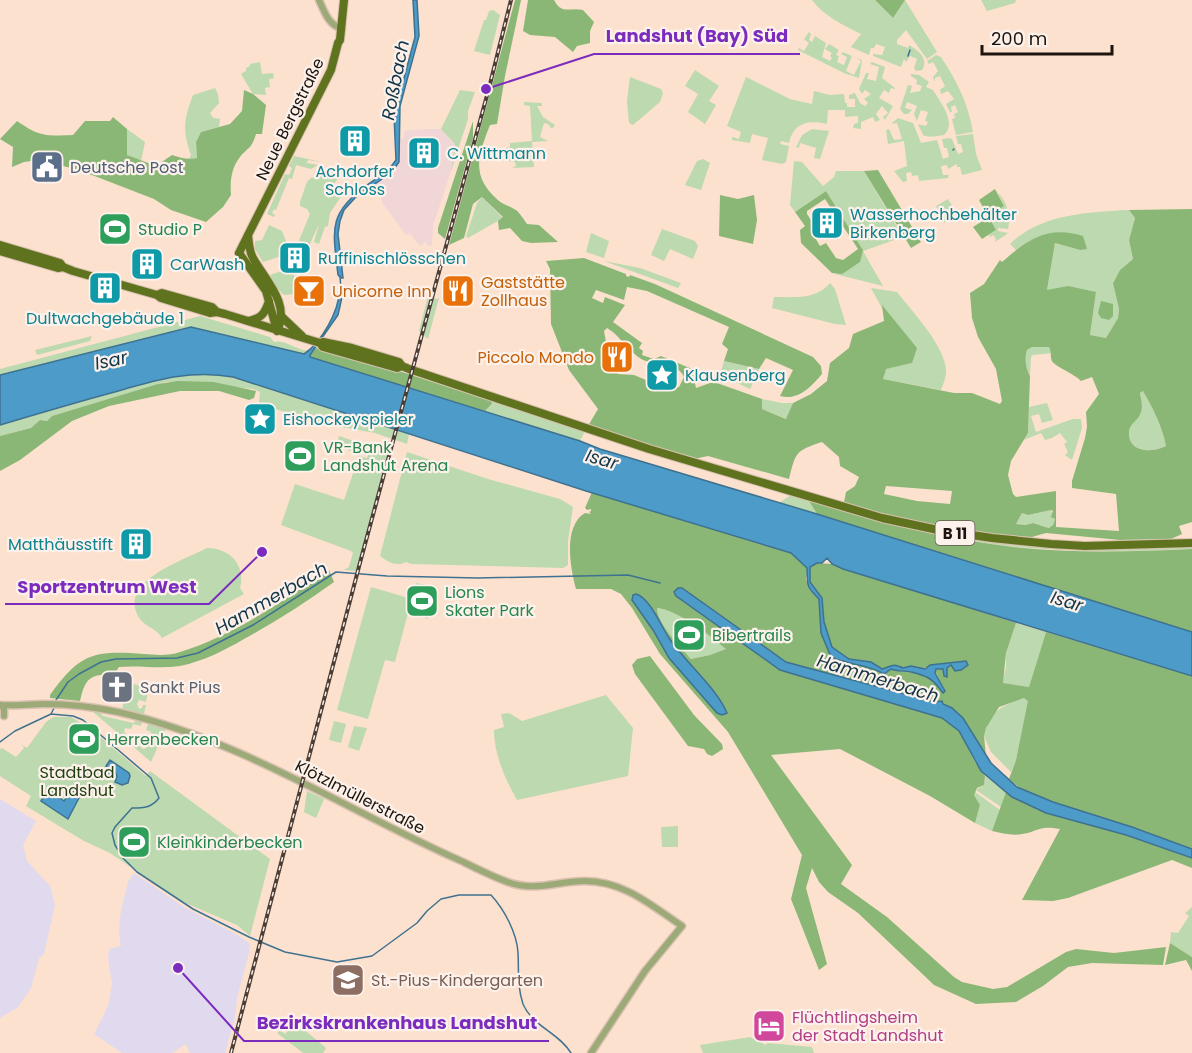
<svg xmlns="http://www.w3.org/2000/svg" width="1192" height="1053" font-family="Poppins,sans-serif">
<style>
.industrial{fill:#f1d6d7}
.medical{fill:#e1d9ee}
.green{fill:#bcd9af}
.forest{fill:#8ab776;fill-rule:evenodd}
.water{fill:#4c9bc8;stroke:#3e7290;stroke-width:1.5}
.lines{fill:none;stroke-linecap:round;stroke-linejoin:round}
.stream{stroke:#3e7290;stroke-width:1.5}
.minor-casing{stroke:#d9c0b0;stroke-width:9}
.major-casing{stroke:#d9c0b0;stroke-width:10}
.minor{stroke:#9baa77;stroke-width:6}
.major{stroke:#5f731f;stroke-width:8}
.rail-casing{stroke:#4b3e36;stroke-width:4}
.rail{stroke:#fdf2eb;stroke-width:1.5;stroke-dasharray:4.5;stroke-linecap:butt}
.labels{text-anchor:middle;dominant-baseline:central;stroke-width:4.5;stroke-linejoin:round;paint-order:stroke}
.shield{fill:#fdf2eb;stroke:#605750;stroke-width:1.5}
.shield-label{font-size:15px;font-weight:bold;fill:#1d140e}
.street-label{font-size:16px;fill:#1d140e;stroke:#fdf2eb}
.culture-label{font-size:16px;fill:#0d838f;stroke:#fdf2eb;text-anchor:start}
.service-label{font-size:16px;fill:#4e5e75;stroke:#fdf2eb;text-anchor:start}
.leisure-label{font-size:16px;fill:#27864d;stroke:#fdf2eb;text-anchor:start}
.food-label{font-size:16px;fill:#c56008;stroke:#fdf2eb;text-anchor:start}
.worship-label{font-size:16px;fill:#5b616d;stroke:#fdf2eb;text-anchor:start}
.park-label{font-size:16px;fill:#1f3d0f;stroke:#fdf2eb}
.education-label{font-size:16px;fill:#785e54;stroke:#fdf2eb;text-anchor:start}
.hotel-label{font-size:16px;fill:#b23c85;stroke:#fdf2eb;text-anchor:start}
.water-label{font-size:18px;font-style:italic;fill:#123548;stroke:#fdf2eb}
.leader{fill:none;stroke:#7b2cbf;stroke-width:2}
.callout-dot{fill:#7b2cbf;stroke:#fdf2eb;stroke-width:2}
.callout-label{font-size:18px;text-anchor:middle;font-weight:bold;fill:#7b2cbf;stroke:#fdf2eb;stroke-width:4.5;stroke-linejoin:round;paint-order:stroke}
</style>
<rect width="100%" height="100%" fill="#fde1cf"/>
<path class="industrial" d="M427,129H441L455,144L451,171L433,226L432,245L428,247L426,242L420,246L410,233L406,235L383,204L374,185L392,172L399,162L400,139L404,138V131Z"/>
<path class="medical" d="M0,799L36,821L23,845L27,861L50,886L55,905L44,954L39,958L31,988L18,1007L0,1018Z
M134,873L184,907L241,937L250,944L249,953L237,998L235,1017L225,1053H190L186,1044L172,1053H122L94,1034L108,1006L112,984L108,958L109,949L120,946L122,944L120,943L119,929L121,910L128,882Z"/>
<path class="green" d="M812,0H875L893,18L905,0L937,52L927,59L906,30L897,40V44L908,48L909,45C919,51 929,59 922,70L916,71L914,68L917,59L910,56L906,62L904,59L901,67L873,56V54L882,55L885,47L876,44L874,48H871L869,55L851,47L861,34C843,25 825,17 812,0Z
M981,0H1016L1015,3L987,11Z
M493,10L500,15L490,55L474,51L484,20H486L489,11Z
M809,32L811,34L809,40L812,42L815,36L826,43L822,57L830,61L832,58L830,56L832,53L825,49L829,44L839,50L836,55L839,56L837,62L844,65L847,57L841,54L843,52L852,56L846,71L854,75L861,61L857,58L862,60L859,78L844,73L798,50L799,48L804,51L809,43L804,39Z
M936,55L941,57C957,81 968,103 973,132L956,135L952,119L955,118L954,114L958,112L955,105L951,107L952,112H950L946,104L954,99L948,91L941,94L940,90L945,86L940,76L935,78V82L933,77L938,71L933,62L929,64L927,61Z
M260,62L262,74L273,73L274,78L269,79L270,87L265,88L266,95L253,94L241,74L246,71V68L250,66V64Z
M872,62L885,67L882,78L895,88V89L891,88L889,93L884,90L879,98L893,106L885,120L883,117L888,113L882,106L876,114L880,120L875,122L873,117L861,122V129L853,128L854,124L858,123V116L845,117V110H828L827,124C809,120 794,122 789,143L781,141L780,144L789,146L786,162L782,164L762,160L768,138L752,134L750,143L732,140V137L739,139L741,132L727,126L746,77L790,99L812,104L814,91L830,95L844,94L845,103H847V107H855V99H849V95L855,93L860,103L865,106L868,103L864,99L871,94L865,90L862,94L859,89L866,73H869L867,79L876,81L879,67L870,64Z
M695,70L719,86L709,101L716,105L705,124L688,112L698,94L685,86Z
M911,74L919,75L929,82L926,87L933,90C941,103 957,123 944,135C939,136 928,138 923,135L918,124L926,126L928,122L925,121L928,112L921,110L917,121L914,114L917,106L907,102L905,108L912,110L908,114H904L900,109L908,85L912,86L910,93L920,91L922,86L916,84L917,80L911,76Z
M630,77L661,89L663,93L660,102L633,125L629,123L627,101Z
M215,88L218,94L219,103L210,113L213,118L220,119L219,127L201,132L196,142L197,158L189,159L191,155C182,130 184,119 193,95Z
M460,90L475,92L468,111V119L451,171L455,144L441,129Z
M524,102L542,103V106H537L543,117L555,125L552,129L548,124L544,123L540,137L548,141L532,142L534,167L512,168L516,166L515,162L509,161L506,148L510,147V143L532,141L530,106L524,105Z
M898,118L913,123L921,143L937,140L943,159L949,157L947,148H944L942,139L949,138L952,139L958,154L963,152L961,144H958L956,136L973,134L976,154L982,170L962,175L960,167H957V164L948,169L947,165L941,166L943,175H949L948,178L919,181L918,175L912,176L911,172L906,173L907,181L903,182L894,171L907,166L904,141L888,144L886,130L889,129L894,140L902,139L897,123L891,124Z
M127,129L145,142L141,161L127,155Z
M812,129L829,131L820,159L814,158L816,148L800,143L799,148L796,147L802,135Z
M294,156L322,162L308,160L307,163L318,165L311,169L296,165L292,179L289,178L276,210L274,209L272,213L275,215L274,217L267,214L285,174L289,175L292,168L289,166Z
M703,159L710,163L701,190L685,185L697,161Z
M794,161L802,162L823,186L834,177L836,171H864L903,237L863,251L883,286L835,274L863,250L826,191L795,212L790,205Z
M331,174L341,175L332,186L342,195L330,213L328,226L325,227L319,244L314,242L319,224L309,246L299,241L300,238L310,214L307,209L300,206V202C309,179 303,177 331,174Z
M998,193C1007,201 1011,217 1008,229L998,228V231L1008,233L1007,234L995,242L996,239L993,235L990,237L989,235L996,230L988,216L1004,206Z
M482,197L503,218L468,238L466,236L477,203Z
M948,199L956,212L945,223L936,206Z
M1129,210L1135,218L1129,240L1133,259L1120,270L1113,282L1119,309L1118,318L1106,338L1090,335L1096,292L1047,290L1055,243L1080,250L1083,236L1031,240L1016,250L1010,244C1040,214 1089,212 1129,210Z
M269,225L282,231L289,249L285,255L263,262L255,249V241L262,240Z
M662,229L695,241L698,246L693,259L670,249L664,261L651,255Z
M591,233L609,241L604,258L586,252Z
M604,261L640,268L681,283L678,288Z
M293,267L296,294L284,295L277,288L270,275Z
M830,283L835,289L846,325L835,324L772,308L774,297C794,297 816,300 830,283Z
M871,288L897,292C911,310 947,348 946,372C946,378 943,384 941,390L883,379L885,369L912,363Z
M428,296L437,299L439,298L428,339L419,331Z
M200,316L270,337L274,342C284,339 297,350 308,351L302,354L191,327L0,375V369Z
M92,336L90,341L37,355L35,350Z
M1032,347H1049L1052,353L1033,355L1031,357L1030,375C1025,368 1024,358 1027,350Z
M724,361L759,369L750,389L720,375Z
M201,373L233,377L409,434L407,444L375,433L319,423L266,406L259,402L260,392L253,389L234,387L214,382H166L65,412L52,416L47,421L40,420L31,428L0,436V425L151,382L185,374Z
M1144,391C1153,408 1162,426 1166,446C1153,453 1129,453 1129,433C1129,426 1135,422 1138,416C1142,408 1142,401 1140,393Z
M762,399L782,403H793L787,419L762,409Z
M491,401L585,431L580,441L485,411L492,405Z
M1047,403L1053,420L1042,423L1039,414L1031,416L1036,432L1073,419H1081L1082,428L1072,460L1065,455L1068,452L1064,444L1067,442L1060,433L1052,438L1045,440L1041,433L1024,440L1028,433L1029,407Z
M339,436L363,444L360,454L336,446Z
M385,440L391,442L357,571L344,570L349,567L353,553L351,551L281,525L295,484L344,500L359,456L367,458L371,447L379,450Z
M407,452L488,479L560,499L573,507L568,541V565L563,568L411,564L406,562C397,567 388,562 380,556Z
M791,495L809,501L817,514L779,503Z
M1051,510L1055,519L1053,525L1050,528L1033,523L1025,525L1016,524L1022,513L1028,515Z
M937,533L991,541L1192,546V549C1125,552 1059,553 992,544C974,542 955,537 937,533Z
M207,548C230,548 246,565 240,588L244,594L162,638C157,628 144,627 138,616C119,581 184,560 207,548Z
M416,583L436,587L428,619L408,613L395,662L385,660L368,719L337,710L371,587L412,599Z
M657,608C678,609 709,636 727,649L710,655L691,659C681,647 657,624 657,608Z
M1016,623L1046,632L1029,687L1002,683L1006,668V653Z
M128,683L149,687L146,702L139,700L137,704L139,709L142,708L143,705H146L144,714L122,709Z
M606,695L633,728L628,776L517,800C505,779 494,754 494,730L504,727L501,714L509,713L522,721Z
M1024,698L1029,700L1016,760L1011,772L991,752L984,736C990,710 1002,706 1024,698Z
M92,711L100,712L103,716L133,723L137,720L142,722L141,726L133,724L131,729L125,728L124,732L143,749L146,748L151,732L146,730L148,724L166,729L151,762Z
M53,717H71L92,730L146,776L150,771L270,859L250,936L237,925L183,902L110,853L84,841L26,806L31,796L0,776V749L2,748L16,757L24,748L22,745L27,748L46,722Z
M334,721L346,724L341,743L329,740Z
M354,726L367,728L359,751L348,747Z
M985,776L1006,792L1001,807L976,790L984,785Z
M307,791L324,799L316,818L304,812Z
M975,792L1000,810L992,831L975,823L980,805L974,795Z
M678,826V847H662L661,827Z
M1192,907V957L1170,943L1171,932L1178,933L1189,916L1185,913Z
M295,1022L326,1048L323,1053H303L277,1033L280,1030L285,1034Z
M750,1037L766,1045L767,1043L812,1047L814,1053H703L700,1045Z"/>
<path class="forest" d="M515,0H521L505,76L497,124L490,125C478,156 470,176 499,201C504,205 510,206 516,210C520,213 524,220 527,224L539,225L558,242L531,243L522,241L510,228L499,230L498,221L503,217L482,197L473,204L464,238L449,245Z
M528,0H554C562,15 569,7 583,10L594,22L590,31V43L577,46L573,52L555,37L530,35L523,31Z
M875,0H905L893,18Z
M244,90L253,94L266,105L262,134H256C251,150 249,146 240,157C231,168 230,182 231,195L223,207L206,222L171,210L154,199L79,170L39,160L24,162L12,167L13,147L0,139L17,121C40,137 46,136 73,135L85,121H110L113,117L127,129V155L156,166L172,155C181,158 188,160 197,158L196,142L201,132L230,124L242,111Z
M473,121V138L445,239L438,233V228Z
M878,170L921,242L911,248L864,171Z
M995,189L1004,206L988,216L979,200Z
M826,191L863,250L860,262L842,274L832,273L801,243L800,230L805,226L795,212ZM825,199L858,249L843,260L836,258L826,243L820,246L814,236L818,231L807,214V211Z
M720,195L738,199L754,195L757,220L753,244L719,236Z
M1192,209V522L1179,526L1182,534L1171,539L1120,540L1046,533L1032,537L992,535L902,520L849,505L844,502L846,492L855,486L859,477L840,466L839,457L822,442C795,451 796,452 789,479L708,456L694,459L588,426L598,409L569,370L551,324L550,269L546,261L584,258L626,274V276L629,277L630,275L655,284L813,357L821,366L822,374C811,387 798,401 780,396L793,370L766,358L759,369L724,361L728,349L722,344L729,327L647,291L627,287L624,300L596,290L592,298L603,303L605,297L625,305L613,322L642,343L639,348L643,351L642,355L654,359L661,356L692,369L696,388L710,383H717L762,399V409L786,419L793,403L811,394L827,381L830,363L849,348L853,334L884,321L882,305L917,348L912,363L886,369L883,379L954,393H972L1000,404L1002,401L996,369L978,337L972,318L970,293L984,284L1000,260L1002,262C1028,239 1048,225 1083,236L1087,249L1080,250L1055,243L1047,290L1068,286L1096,292L1090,335L1106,338L1118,318L1119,309L1113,283L1120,270L1133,259L1129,240L1135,218L1129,210ZM607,328C621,336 631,356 646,361C659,365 678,363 684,377L679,387L658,385L634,375L618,374L611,366L604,347L606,342L604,331ZM1032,347H1049C1052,353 1050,357 1052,361C1054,366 1075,374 1081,381L1092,377L1099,394L1086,412L1087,427L1085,438L1072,481V488L1116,494L1119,531L1056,527V491L1016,497L1013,494L1008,475L1011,461L1028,433L1030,376C1026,369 1024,359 1027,350ZM1143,391C1153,408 1162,426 1166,446C1153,453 1128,453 1129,432C1129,424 1139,420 1141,412C1143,406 1141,399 1140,393ZM886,486L952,491L950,504L917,501L884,494ZM1051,510L1053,511L1051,517L1055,519L1053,525L1049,528L1033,523L1025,525L1016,524L1022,513L1028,515Z
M989,217L996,230L982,239L973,227Z
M1101,301L1113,304V316L1109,320L1101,318L1098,313Z
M316,348L399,371L491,401L492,404L485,411L310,357V355Z
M178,381L214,382L256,391L254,398L249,400L219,391H180L109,406L72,421L20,460L0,471V436L31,428L40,420L47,421L52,416L65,412L158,384Z
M592,492L791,553L808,568L806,580L819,599L821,633L833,658C849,665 869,664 884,674L891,669C905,674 928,670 938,685C940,687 941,691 943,693L945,691L935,671L939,668L943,669L944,676L947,677L945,671L949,666H953L955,671L961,670L958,662C951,664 944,663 937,665C925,667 908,674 898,665L882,669L871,662L849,659L832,647L824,622L822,598L810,582V567L817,563L832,564L1016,623L1006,653L1003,683L1029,687L1046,632L1192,676V849C1171,842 1151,833 1130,826C1094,815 1036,805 1009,779L1016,760L1028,701L1024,698L999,707L986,728L984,736L986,756L963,718L943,704L942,701L934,702L786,662L682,588H678L674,592L676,596L780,670L942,718L959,731L964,740L975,762L985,776L984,785L977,788L974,795L980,805L975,823L930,796L840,749L771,755L852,865L841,884L887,917L954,977L962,982L993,989L1007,987L1066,952L1076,949L1114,953L1166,947L1163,965L1092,963L1068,967L1043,986L1016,1002L976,1004L934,985L858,913L828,892L819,882L812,868L806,888L827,964L819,970L791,899L802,855L728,732L660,654L632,608L621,594L611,589H576C570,567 563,526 585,513L591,514L589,512L591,511V509L587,510L585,508ZM657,608C676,609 711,636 726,649L710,655L691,659C681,647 657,624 657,608Z
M809,501C869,518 930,536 991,544C1058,554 1125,552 1192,549V632L817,514Z
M329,570L334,582C305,603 275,622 244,639C223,651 204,661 180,666C159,669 140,665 119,667L115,673C91,676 86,675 80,701L50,698V695C80,653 94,650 144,654C156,655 169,656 180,652C234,635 283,601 329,570Z
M650,656L694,715L722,744L723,749L712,756L707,754L704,749L688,746L635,674L632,665L637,659Z
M1006,792L1012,797L1192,858V868L1172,860L1068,898L1053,901L1022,900L1060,829C1038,825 1040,831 1022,834C1012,836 1002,833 992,831Z
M1170,943L1192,957V971L1186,960L1165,965Z"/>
<path class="water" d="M413,0H417L419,36L400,106L399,162L392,172L355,198L344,210L340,221L338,234L343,278H341L338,275C333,230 327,214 367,185C378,177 389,171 396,160L394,115L415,37Z
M344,288L338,315L310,355V357L580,441L600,449L817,514L1192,632V676L843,569L832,564L827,558L822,563H817L810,567V582L822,598L824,622L832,647L849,659L871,662L882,669C892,666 893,663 903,668L911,666L925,669L930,665L966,661L968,665L961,670L955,671L951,665L947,668V677L944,676L943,669H936L935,673L945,691L943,693C933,679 928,676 911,672C904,670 898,672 891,669L884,674C868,664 847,665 831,657L821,633L819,599C805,585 808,586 807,568L791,553L586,491L233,377C189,369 153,381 111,393C74,403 37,414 0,425V375L191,327L304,354C321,343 340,310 339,290Z
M678,588H682L786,662L934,702L942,701L943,704L952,708L963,718L991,763L1017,787L1053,802L1132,827L1192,849V858L1126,835L1046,813L1012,797L981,771L959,731L942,718L780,670L676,596L674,592Z
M636,594C650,598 661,626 669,638C685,662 716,687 727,713L722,715L717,713L669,658L653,630L632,600L633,595Z
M110,760L129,773L130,776L128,783L122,785L115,782L117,776L115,772L112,776L107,775L106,771L109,768L106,766Z
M48,789L64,801L72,791L80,796L68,819L41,801Z"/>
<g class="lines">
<path class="stream" d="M908,56L910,50
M953,150L954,149
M340,276L341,289
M56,700L68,682L79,674L101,662L116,659L177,658L198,653L253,625L336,572L387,576L478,578L628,575L660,583
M51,714L73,716L83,720L151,778L159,798C151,808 144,808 132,808L115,827L112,833L115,845L123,858L137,872L193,909L249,937L285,952L337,962L372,956L417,923L427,911L441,899L459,895H491C504,909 517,933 518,953C519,971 517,986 523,1004C532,1026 559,1033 571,1053
M0,742L15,731L51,714L54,708"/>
<defs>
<path id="minor" d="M319,0C325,13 328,24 342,29
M0,705C15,706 30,704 45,704C70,704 94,707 118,712C240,739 346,810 459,860C474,867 489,875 505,881C535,893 556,881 585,881C624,881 652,906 682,926L645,971L591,1053
M1,705L4,709V716"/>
<path id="major" d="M248,235C249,243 249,251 253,258C265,280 291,304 277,331
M0,245L60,263L63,267L73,271L157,295L161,298L210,313L217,312L225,314L320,343L323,347L397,368L402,366
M0,251L58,268L63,267
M239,253L331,70L338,43L340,40L344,0
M239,253L266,291L277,331
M157,295L162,293L212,307L217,312
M282,317L302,336
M249,321C262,318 265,313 269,301
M320,343L323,342L352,348L399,362L402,366L409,369L649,449L882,518L938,530L992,538L1051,544L1085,546L1192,543"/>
</defs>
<use href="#minor" class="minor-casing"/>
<use href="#major" class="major-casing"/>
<use href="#minor" class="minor"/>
<use href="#major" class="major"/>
<defs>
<path id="rail" d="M231,1053L361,559L489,88L511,0"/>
</defs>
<use href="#rail" class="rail-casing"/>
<use href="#rail" class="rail"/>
</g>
<defs>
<symbol id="building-square" viewBox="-11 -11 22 22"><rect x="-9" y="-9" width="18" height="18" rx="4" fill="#0f9aa8" stroke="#fdf2eb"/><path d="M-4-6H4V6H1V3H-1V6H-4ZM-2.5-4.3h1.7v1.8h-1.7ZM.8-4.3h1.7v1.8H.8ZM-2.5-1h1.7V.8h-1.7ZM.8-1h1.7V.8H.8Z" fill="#fff"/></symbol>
<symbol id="civic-square" viewBox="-11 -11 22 22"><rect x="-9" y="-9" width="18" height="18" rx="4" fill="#5c6f8a" stroke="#fdf2eb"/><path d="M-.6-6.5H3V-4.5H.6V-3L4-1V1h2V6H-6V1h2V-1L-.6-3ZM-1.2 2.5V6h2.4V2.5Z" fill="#fff"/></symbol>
<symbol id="stadium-square" viewBox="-11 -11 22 22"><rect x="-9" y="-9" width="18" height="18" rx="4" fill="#2e9e5b" stroke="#fdf2eb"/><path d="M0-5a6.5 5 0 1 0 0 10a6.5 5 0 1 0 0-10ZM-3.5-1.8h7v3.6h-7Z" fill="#fff"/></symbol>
<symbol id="bar-square" viewBox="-11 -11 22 22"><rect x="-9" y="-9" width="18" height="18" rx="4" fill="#e8710a" stroke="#fdf2eb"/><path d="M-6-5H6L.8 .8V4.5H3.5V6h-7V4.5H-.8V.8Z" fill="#fff"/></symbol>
<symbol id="restaurant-square" viewBox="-11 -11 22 22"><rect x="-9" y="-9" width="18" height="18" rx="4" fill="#e8710a" stroke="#fdf2eb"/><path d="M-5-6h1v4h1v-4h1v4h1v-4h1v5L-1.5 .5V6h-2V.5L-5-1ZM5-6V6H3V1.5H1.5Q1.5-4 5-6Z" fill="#fff"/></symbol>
<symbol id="sight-square" viewBox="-11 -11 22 22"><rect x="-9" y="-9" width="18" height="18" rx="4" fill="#0f9aa8" stroke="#fdf2eb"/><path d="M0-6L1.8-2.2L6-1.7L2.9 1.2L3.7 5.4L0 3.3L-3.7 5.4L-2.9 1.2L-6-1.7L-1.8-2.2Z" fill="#fff"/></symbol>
<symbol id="church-square" viewBox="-11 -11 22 22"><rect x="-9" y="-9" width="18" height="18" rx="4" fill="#6b7280" stroke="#fdf2eb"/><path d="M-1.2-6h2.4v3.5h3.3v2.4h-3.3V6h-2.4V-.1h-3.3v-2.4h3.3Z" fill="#fff"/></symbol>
<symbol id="school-square" viewBox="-11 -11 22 22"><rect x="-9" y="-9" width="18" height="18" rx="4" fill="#8d6e63" stroke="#fdf2eb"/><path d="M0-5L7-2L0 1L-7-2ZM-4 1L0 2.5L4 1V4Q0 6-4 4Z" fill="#fff"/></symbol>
<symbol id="hotel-square" viewBox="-11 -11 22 22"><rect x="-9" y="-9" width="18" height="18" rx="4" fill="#d1479c" stroke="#fdf2eb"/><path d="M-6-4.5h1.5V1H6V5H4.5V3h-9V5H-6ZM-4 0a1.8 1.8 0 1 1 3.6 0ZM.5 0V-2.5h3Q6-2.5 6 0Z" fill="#fff"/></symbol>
</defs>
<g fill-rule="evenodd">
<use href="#building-square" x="336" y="122" width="38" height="38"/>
<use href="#building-square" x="405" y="134" width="38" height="38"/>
<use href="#civic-square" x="28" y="148" width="38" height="38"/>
<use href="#building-square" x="808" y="204" width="38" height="38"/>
<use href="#stadium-square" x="96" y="210" width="38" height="38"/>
<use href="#building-square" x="276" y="239" width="38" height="38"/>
<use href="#building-square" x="128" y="245" width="38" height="38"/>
<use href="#building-square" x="86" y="269" width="38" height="38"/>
<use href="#bar-square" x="290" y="272" width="38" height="38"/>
<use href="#restaurant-square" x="439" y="272" width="38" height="38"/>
<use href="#restaurant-square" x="598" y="338" width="38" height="38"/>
<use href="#sight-square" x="643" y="356" width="38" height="38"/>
<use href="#sight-square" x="241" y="400" width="38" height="38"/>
<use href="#stadium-square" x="281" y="437" width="38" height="38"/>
<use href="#building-square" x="117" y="525" width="38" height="38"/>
<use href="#stadium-square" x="403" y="582" width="38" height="38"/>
<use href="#stadium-square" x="670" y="616" width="38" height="38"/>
<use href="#church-square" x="98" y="668" width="38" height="38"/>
<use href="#stadium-square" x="65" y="720" width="38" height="38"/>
<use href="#stadium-square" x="115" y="823" width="38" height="38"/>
<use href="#school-square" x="329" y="961" width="38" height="38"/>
<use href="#hotel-square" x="750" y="1007" width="38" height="38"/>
</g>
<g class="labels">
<rect class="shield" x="935.5" y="521" width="39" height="24" rx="4.5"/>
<g class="shield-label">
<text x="955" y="533">B 11</text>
</g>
<g class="street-label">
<text transform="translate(290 119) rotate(-64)">Neue Bergstraße</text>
<text transform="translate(360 797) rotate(27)">Klötzlmüllerstraße</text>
</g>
<g class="culture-label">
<text x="447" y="153">C. Wittmann</text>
<text x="355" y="171" text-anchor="middle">Achdorfer<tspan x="355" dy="18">Schloss</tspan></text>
<text x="850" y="214">Wasserhochbehälter<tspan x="850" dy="18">Birkenberg</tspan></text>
<text x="318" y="258">Ruffinischlösschen</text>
<text x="170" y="264">CarWash</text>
<text x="105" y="318" text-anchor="middle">Dultwachgebäude 1</text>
<text x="685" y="375">Klausenberg</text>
<text x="283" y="419">Eishockeyspieler</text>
<text x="113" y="544" text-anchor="end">Matthäusstift</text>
</g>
<g class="service-label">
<text x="70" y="167">Deutsche Post</text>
</g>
<g class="leisure-label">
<text x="138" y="229">Studio P</text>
<text x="323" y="447">VR-Bank<tspan x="323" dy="18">Landshut Arena</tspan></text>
<text x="445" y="592">Lions<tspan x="445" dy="18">Skater Park</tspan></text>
<text x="712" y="635">Bibertrails</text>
<text x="107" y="739">Herrenbecken</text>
<text x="157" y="842">Kleinkinderbecken</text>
</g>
<g class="food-label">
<text x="481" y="282">Gaststätte<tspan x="481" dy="18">Zollhaus</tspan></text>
<text x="332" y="291">Unicorne Inn</text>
<text x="594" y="357" text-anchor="end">Piccolo Mondo</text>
</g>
<g class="worship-label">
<text x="140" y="687">Sankt Pius</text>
</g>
<g class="park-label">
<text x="77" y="772">Stadtbad<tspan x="77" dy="18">Landshut</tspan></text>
</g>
<g class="education-label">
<text x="371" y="980">St.-Pius-Kindergarten</text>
</g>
<g class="hotel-label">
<text x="792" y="1017">Flüchtlingsheim<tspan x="792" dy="18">der Stadt Landshut</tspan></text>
</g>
<g class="water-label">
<text transform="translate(395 80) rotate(-79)">Roßbach</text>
<text transform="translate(111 360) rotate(-12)">Isar</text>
<text transform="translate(602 459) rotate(16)">Isar</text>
<text transform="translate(271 598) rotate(-30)">Hammerbach</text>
<text transform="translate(1067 601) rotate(17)">Isar</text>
<text transform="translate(878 678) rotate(17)">Hammerbach</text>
</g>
</g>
<path class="leader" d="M486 89L594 54H800M262 552L209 604H5M178 968L244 1041H549"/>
<g class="callout-dot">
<circle cx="486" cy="89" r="6"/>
<circle cx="262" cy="552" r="6"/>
<circle cx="178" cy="968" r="6"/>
</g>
<g class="callout-label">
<text x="697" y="42">Landshut (Bay) Süd</text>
<text x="107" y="593">Sportzentrum West</text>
<text x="397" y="1029">Bezirkskrankenhaus Landshut</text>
</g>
<path d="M982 45v9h130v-9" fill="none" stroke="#1d140e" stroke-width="3"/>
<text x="991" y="45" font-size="18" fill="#1d140e" stroke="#fdf2eb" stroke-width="4.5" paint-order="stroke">200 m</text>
</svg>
